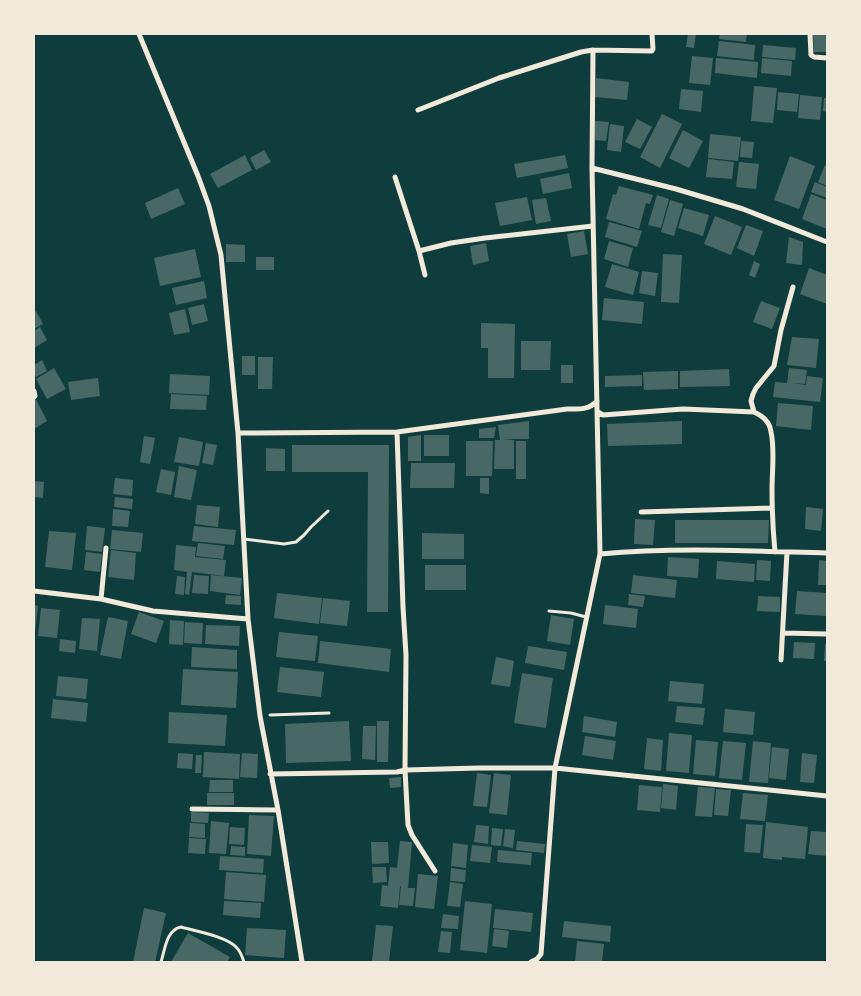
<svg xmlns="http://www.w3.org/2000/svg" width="861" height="996" font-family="'Varela Round',sans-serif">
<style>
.building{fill:#486865}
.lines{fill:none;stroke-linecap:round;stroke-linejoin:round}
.path{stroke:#f1e9da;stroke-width:3}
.service{stroke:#f1e9da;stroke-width:3}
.minor{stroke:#f1e9da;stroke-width:5}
</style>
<rect width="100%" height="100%" fill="#0f3d3e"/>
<path class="building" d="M688,34H696L694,48L686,47Z
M720,34H747L746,42L719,39Z
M813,34H827V52H814Z
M719,41L755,45L754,60L717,56Z
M763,45L796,48L795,60L762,57Z
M692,56L713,58L710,85L689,83Z
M716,58L758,62L757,78L715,73Z
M762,58L792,61L791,76L761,73Z
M596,78L629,82L627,100L595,97Z
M754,86L777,88L773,123L751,121Z
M681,89L703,91L701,112L679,109Z
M778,92L799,94L797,112L777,110Z
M800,95L822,97L820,120L798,118Z
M824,98H827V112L823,111Z
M662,114L682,124L660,168L640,157Z
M637,119L652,127L640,149L625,142Z
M595,121L609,122L606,141L595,140Z
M610,124L624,126L621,152L607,150Z
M683,130L703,141L689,168L669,158Z
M710,134L741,137L738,161L708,158Z
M741,141L754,142L752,158L740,157Z
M264,150L271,162L256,170L250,158Z
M245,155L252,170L218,188L210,174Z
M565,155L568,168L517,178L514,164Z
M790,156L815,166L799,209L774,200Z
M708,159L734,162L732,179L706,177Z
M739,162L759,164L756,189L736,187Z
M825,165L827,166V186L818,182Z
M569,173L572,188L543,194L540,179Z
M815,182L827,187V198L811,192Z
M619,186L653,195L650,204L646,203L639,229L606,219L613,194L616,195Z
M178,188L185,204L151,219L145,203Z
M811,194L827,200V229L802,219Z
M657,195L669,199L661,228L648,225Z
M527,197L532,220L500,226L495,203Z
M546,198L551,221L536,224L532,200Z
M670,200L683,204L674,236L661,232Z
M684,208L709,215L703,236L678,228Z
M715,216L742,227L731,255L704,244Z
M609,222L642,231L637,247L605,237Z
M746,225L763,231L754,256L737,248Z
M584,231L588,254L571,257L567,234Z
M789,237L803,242L802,265L786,263Z
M609,241L633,248L628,267L604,259Z
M486,243L489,261L473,265L470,246Z
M226,244L245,245V262H226Z
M195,249L201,277L160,286L154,258Z
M663,254L682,255L679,303L661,302Z
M256,257H274V270H256Z
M754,261L760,264L755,278L749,275Z
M612,264L639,272L633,295L605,287Z
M809,268L827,275V304L800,294Z
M642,271L658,273L655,296L639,293Z
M204,281L207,298L176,305L172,288Z
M604,298L644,302L642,324L602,320Z
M761,301L780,308L772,329L753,322Z
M204,304L208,321L192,325L188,308Z
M185,309L190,332L174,335L169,313Z
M36,311L43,324L34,329V312Z
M481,323L515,324L514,378H488V348H481Z
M40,327L47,340L34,348V331Z
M792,337L819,339L816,368L787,365Z
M521,341H551L550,370H521Z
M242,356H255V375H242Z
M258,357H273L272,389H258Z
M42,360L47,371L36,377L34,373V365Z
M561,365H573V383H561Z
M54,368L66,389L47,399L36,379Z
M789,368L807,370L805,384L791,383L806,385L807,376L823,378L820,402L773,397L775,382L787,383Z
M729,369L730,386L680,387V371Z
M678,371V389L644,390L643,372Z
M170,374L210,376L209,395L169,393Z
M642,375V386L605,387V376Z
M98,378L100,396L71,400L68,382Z
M171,394L207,396L206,410L170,409Z
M36,399L47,421L34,429V400Z
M778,403L813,406L811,430L776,426Z
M529,421V439H502L514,440V469H494L495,440H500L498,425Z
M682,421V444L608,446L607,424Z
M496,427L494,438H479V429Z
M421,435V461H408V437Z
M424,435H449V456H424Z
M144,436L155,438L150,464L140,462Z
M179,437L203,442L199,466L174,462Z
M466,441H493L492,476H466Z
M516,441H526V479H516Z
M206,443L217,445L213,465L202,463Z
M292,445H389L388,612H367L368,472H292Z
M266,448L285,449V471H266Z
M411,463H455L454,488H410Z
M179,466L197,470L191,500L174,497Z
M161,469L175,472L171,495L156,492Z
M115,478L133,480L132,496L113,494Z
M480,478H489V494L480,493Z
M34,481L44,482L43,498L34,497Z
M115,497L133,499L132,509L114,507Z
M197,505L220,507L218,527L195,524Z
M806,507L823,509L821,531L805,529Z
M113,509L130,511L128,527L112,526Z
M635,519L655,520L653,545L634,544Z
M675,520H769L768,543H675Z
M87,526L105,528L102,552L85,550Z
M194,526L236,530L234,545L192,541Z
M112,530L143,533L141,552L110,549Z
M49,531L76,533L72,570L45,567Z
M422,533L464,534V559H422Z
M198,543L225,546L223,559L196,556Z
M176,545L196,547L195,557L226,560L224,576L192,572L189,595L185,594L187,572L174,570Z
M111,550L136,553L134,580L108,577Z
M86,552L102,554L100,572L84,570Z
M668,557L699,559L698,578L667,576Z
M757,560L771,561L770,581L756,580Z
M819,560L827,561V585H818Z
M717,561L755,564L754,582L716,579Z
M425,565H466V590H425Z
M194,575L209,576L208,594L192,593Z
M211,575L242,578L240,595L210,591Z
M633,575L677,580L675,598L631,593Z
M177,576L185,577L184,595L175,594Z
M797,591L827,593V616L795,614Z
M277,593L322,598L319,624L274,618Z
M629,594L645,596L643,607L628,605Z
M226,595L241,596V605L225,604Z
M758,596L780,597V612L757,611Z
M323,598L350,601L347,626L320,623Z
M34,605L38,606L35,632H34Z
M605,605L638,609L636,628L603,624Z
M41,608L60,610L57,638L38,636Z
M139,612L164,621L156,643L131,634Z
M551,615L574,619L570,645L547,641Z
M108,617L128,621L121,659L100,655Z
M82,618L100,619L97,651L79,649Z
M170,620L184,621L183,645L169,644Z
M185,622L203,623L202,644L184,643Z
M206,625L240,626L239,646L205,644Z
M279,632L318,636L315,661L276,657Z
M60,639L76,641L75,653L59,651Z
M320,641L391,649L389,672L318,663Z
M794,642L815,643L814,659L793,658Z
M825,644H827V661H824Z
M528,646L567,652L564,670L525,663Z
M192,647L237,650V669L191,667Z
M496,657L514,661L510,687L491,684Z
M280,667L324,672L321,697L277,692Z
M183,669L238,672L236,708L181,705Z
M522,673L553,678L546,728L514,723Z
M58,676L88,679L86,699L56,696Z
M670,681L704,684L702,704L668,701Z
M53,699L88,703L86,722L51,718Z
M677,706L705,708L703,725L675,722Z
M725,709L755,712L753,735L723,732Z
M169,712L227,715L225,746L168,743Z
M584,716L617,722L615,737L582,732Z
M349,721L351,761L286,763L285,724Z
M377,721H389L388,762H377Z
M363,726H376L375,760L362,759Z
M669,733L692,735L689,773L666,771Z
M585,736L616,741L613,760L582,755Z
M647,738L663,740L661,771L644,769Z
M696,740L718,742L715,776L693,774Z
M723,741L746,743L742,780L719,778Z
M753,741L771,743L768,783L749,782Z
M772,747L789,749L786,780L769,778Z
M204,752L240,754L239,779L203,777Z
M178,753L193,754L192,769L177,768Z
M242,753L258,754L257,778L240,777Z
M802,753L817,755L814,783L800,782Z
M196,755H202L201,773H195Z
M477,773L491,775L487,807L473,806Z
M494,773L511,775L507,815L489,813Z
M401,777V787L390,788L389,778Z
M210,780H233V792H209Z
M663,784L678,786L676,810L661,808Z
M639,785L662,787L660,812L637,810Z
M698,787L715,788L712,817L695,816Z
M716,789L731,790L728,816L714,815Z
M207,793H234V805H207Z
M743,793L768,795L765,821L740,819Z
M191,812L209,813L208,823L191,822Z
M249,815L274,816L271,856L247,854Z
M211,821L229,823L226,854L209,853Z
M766,822L808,827L805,859L782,857V860L763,858Z
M190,823L205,824V838L189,837Z
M746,824L763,825L760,853L744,852Z
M476,825L489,826L488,844L474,842Z
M230,827L245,828L244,845L229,844Z
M492,828L503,829L501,846L491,845Z
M505,829L515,830L513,848L503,846Z
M811,831L827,832V856L808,854Z
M189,838L206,839L205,854L188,853Z
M400,841L412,842L408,888H415L413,906L399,905L401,886H400L398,908L380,906L382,885L388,886L390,867L397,868Z
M517,841L545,844L544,853L516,850Z
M371,842H388L389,863L372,864Z
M453,843L468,845L466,868L451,866Z
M472,845L492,847L490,863L470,861Z
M231,846L245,847V856L230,855Z
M498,850L532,853L531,865L497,862Z
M220,856L264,859L263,873L219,870Z
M372,867H386L387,882L373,883Z
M451,868L466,870L465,882L450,881Z
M226,872L266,875L264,902L224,899Z
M418,874L438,876L434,909L415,907Z
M450,882L463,884L460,907L447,906Z
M224,901L261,903L260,918L223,915Z
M465,901L492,904L487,953L460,950Z
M144,908L166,913L155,962H133Z
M495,909L533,913L531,932L493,928Z
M443,914L459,916L458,929L441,928Z
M564,921L611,926L610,942L562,937Z
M376,925L393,926L389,962L372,961Z
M247,928L286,930L284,958L245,955Z
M494,929L509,931L507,948L492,946Z
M441,931L452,932L450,953L438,952Z
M188,933L230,957L227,962H171Z
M577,941L604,944L602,962H575Z"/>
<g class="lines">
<path class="path" d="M270,715L329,713"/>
<path class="service" d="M244,539L284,544L296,542L304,535L311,527L328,511
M549,611L571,613L586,617
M161,962C165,950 166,930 181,927C196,931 228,937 237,948C241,952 242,957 244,962"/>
<path class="minor" d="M139,34L198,176L209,206L221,255L238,433L248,619L260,716L278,810L302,962
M810,34L811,55L814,57L827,58
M418,110L499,78L581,52L593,50
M592,168L593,50L652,51L653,49L652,34
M395,177L419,251L425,275
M419,251L451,243L485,238L593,226
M34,391L35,396L34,397
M598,412L603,415L683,409L754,412C763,416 770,422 771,432C775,449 772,472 772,490C772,510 773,531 775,552
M754,412L751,401L753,394L756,388L774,366L781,330L793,287
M397,432L403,607L406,655L405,770L408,825L412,835L435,871
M238,433L397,432L567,409C579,409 589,410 597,401
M641,512L772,508
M600,554C675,547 751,551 827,553
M34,591L101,599L153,611L248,619
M101,599L106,548
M783,633L827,634
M781,660L787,552
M270,774L397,772L405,770L479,768H555L827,796
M192,809L278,810
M531,962L537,959L541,954L555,768L600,554L592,168L676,189L743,209L827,242"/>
</g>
<rect width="861" height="996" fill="none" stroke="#f1e9da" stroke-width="70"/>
</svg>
